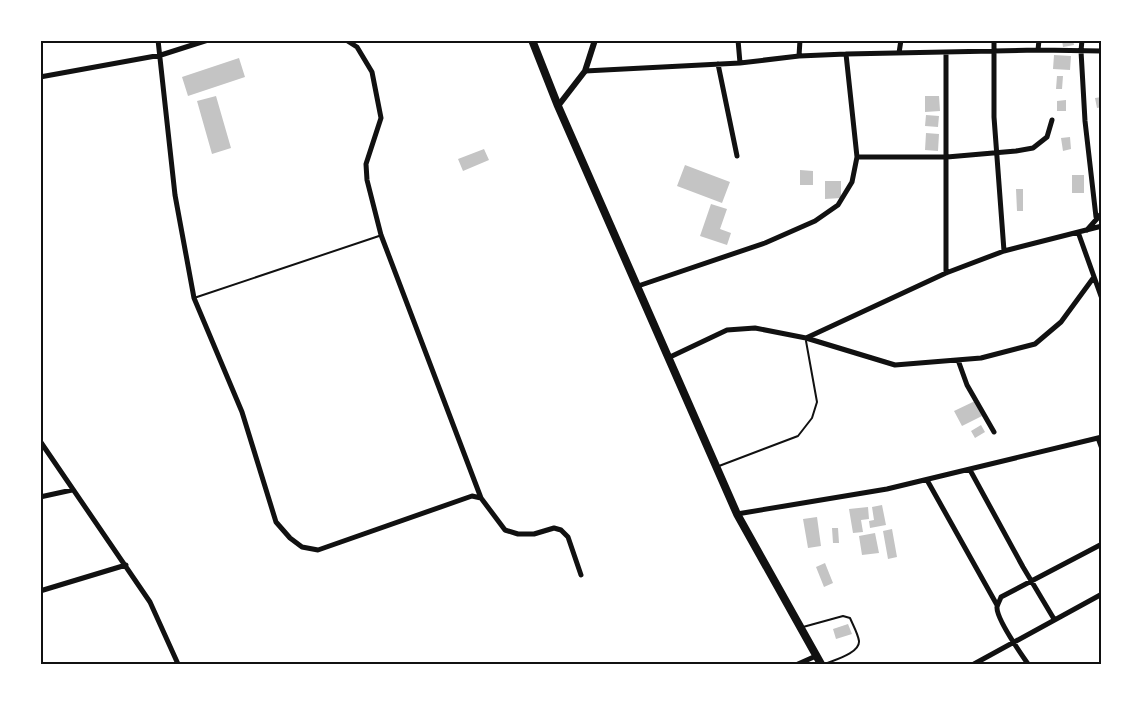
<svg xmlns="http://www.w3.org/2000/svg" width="1142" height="705" font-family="Helvetica,sans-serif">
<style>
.building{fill:#c4c4c4}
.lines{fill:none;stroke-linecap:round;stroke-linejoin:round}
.service{stroke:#111;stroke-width:2}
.minor{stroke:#111;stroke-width:5}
.tertiary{stroke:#111;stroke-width:6}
.primary{stroke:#111;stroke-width:8}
.neatline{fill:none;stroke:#111;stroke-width:2}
</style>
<rect width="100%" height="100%" fill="#fff"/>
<path class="building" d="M1062,40H1073L1074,45L1063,47Z
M1054,55L1071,56L1070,70L1053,69Z
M239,58L245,77L188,96L182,77Z
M1057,76H1063L1062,89H1056Z
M216,96L231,148L212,154L197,101Z
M925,96H939L940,111L925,112Z
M1102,97V107L1097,108L1095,98Z
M1066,100V111H1057V101Z
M926,115L939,116L938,127L925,126Z
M926,133L939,134L938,151L925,150Z
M1070,137L1071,149L1063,151L1061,138Z
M484,149L489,160L463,171L458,159Z
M685,165L730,182L722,203L677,186Z
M800,170L813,171V185H800Z
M1072,175H1084V193H1072Z
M825,181H841V198L825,199Z
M1016,189H1023V211H1017Z
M711,204L727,209L720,229L731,233L727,245L700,236Z
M975,401L982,416L962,426L954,411Z
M981,425L985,432L975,438L971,431Z
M882,505L886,525L870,528L869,521L874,520L872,507Z
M868,507L869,519L861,520L863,532L853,533L849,509Z
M817,517L821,546L808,548L803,519Z
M832,528H838L839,543H833Z
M892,529L897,557L888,559L883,531Z
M875,533L879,553L862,555L859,536Z
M825,563L833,583L824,587L816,567Z
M848,624L852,634L836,639L833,629Z"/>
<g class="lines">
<path class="service" d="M194,298L379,236
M719,466L798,436L812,418L817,402L806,341
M803,627L843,616L850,618C853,625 858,634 859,641C860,653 834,660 825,664"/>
<path class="minor" d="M158,40L175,195L194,298L242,412L276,522L290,538L302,547L318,550L472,496L481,498L505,530L518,534H534L554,528L561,530L568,537L581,575
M346,40L357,47L372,72L381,118L366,164L367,180L381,235L481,498
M738,40L740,63
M994,40V117L1004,251
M1082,40L1081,51L1085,121L1096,217
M1038,50L1039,40
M899,53L901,40
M799,56L800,40
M718,64L737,156
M585,71L740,63L799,56L846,54L1038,50L1102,51
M40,77L161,55L208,40
M857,157H947L1016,151L1033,148L1047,137L1052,120
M1087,230L1102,213
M1078,232L1102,299
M946,273V53
M638,286L765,243L815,221L838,205L852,182L857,157L846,54
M806,338L895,365L981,358L1035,344L1061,322L1094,277
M670,357L727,330L755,328L806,338L946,273L1004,251L1102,226
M958,360L967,385L994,432
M1098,438L1102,449
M40,441L150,602L178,664
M970,470L1023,567L1054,619
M927,480L997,605
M40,497L72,490
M737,514L887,489L1102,437
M40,591L126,565
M798,664L816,656
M974,664L1102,594
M1028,664C1021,654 996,618 997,607C998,603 1000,600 1001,597L1102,544"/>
<path class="tertiary" d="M558,106L585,71L595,40"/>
<path class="primary" d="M532,40L558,106L737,514L821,664"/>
</g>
<rect width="1142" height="705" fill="none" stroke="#ffffff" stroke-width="84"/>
<rect x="42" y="42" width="1058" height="621" class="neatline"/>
</svg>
